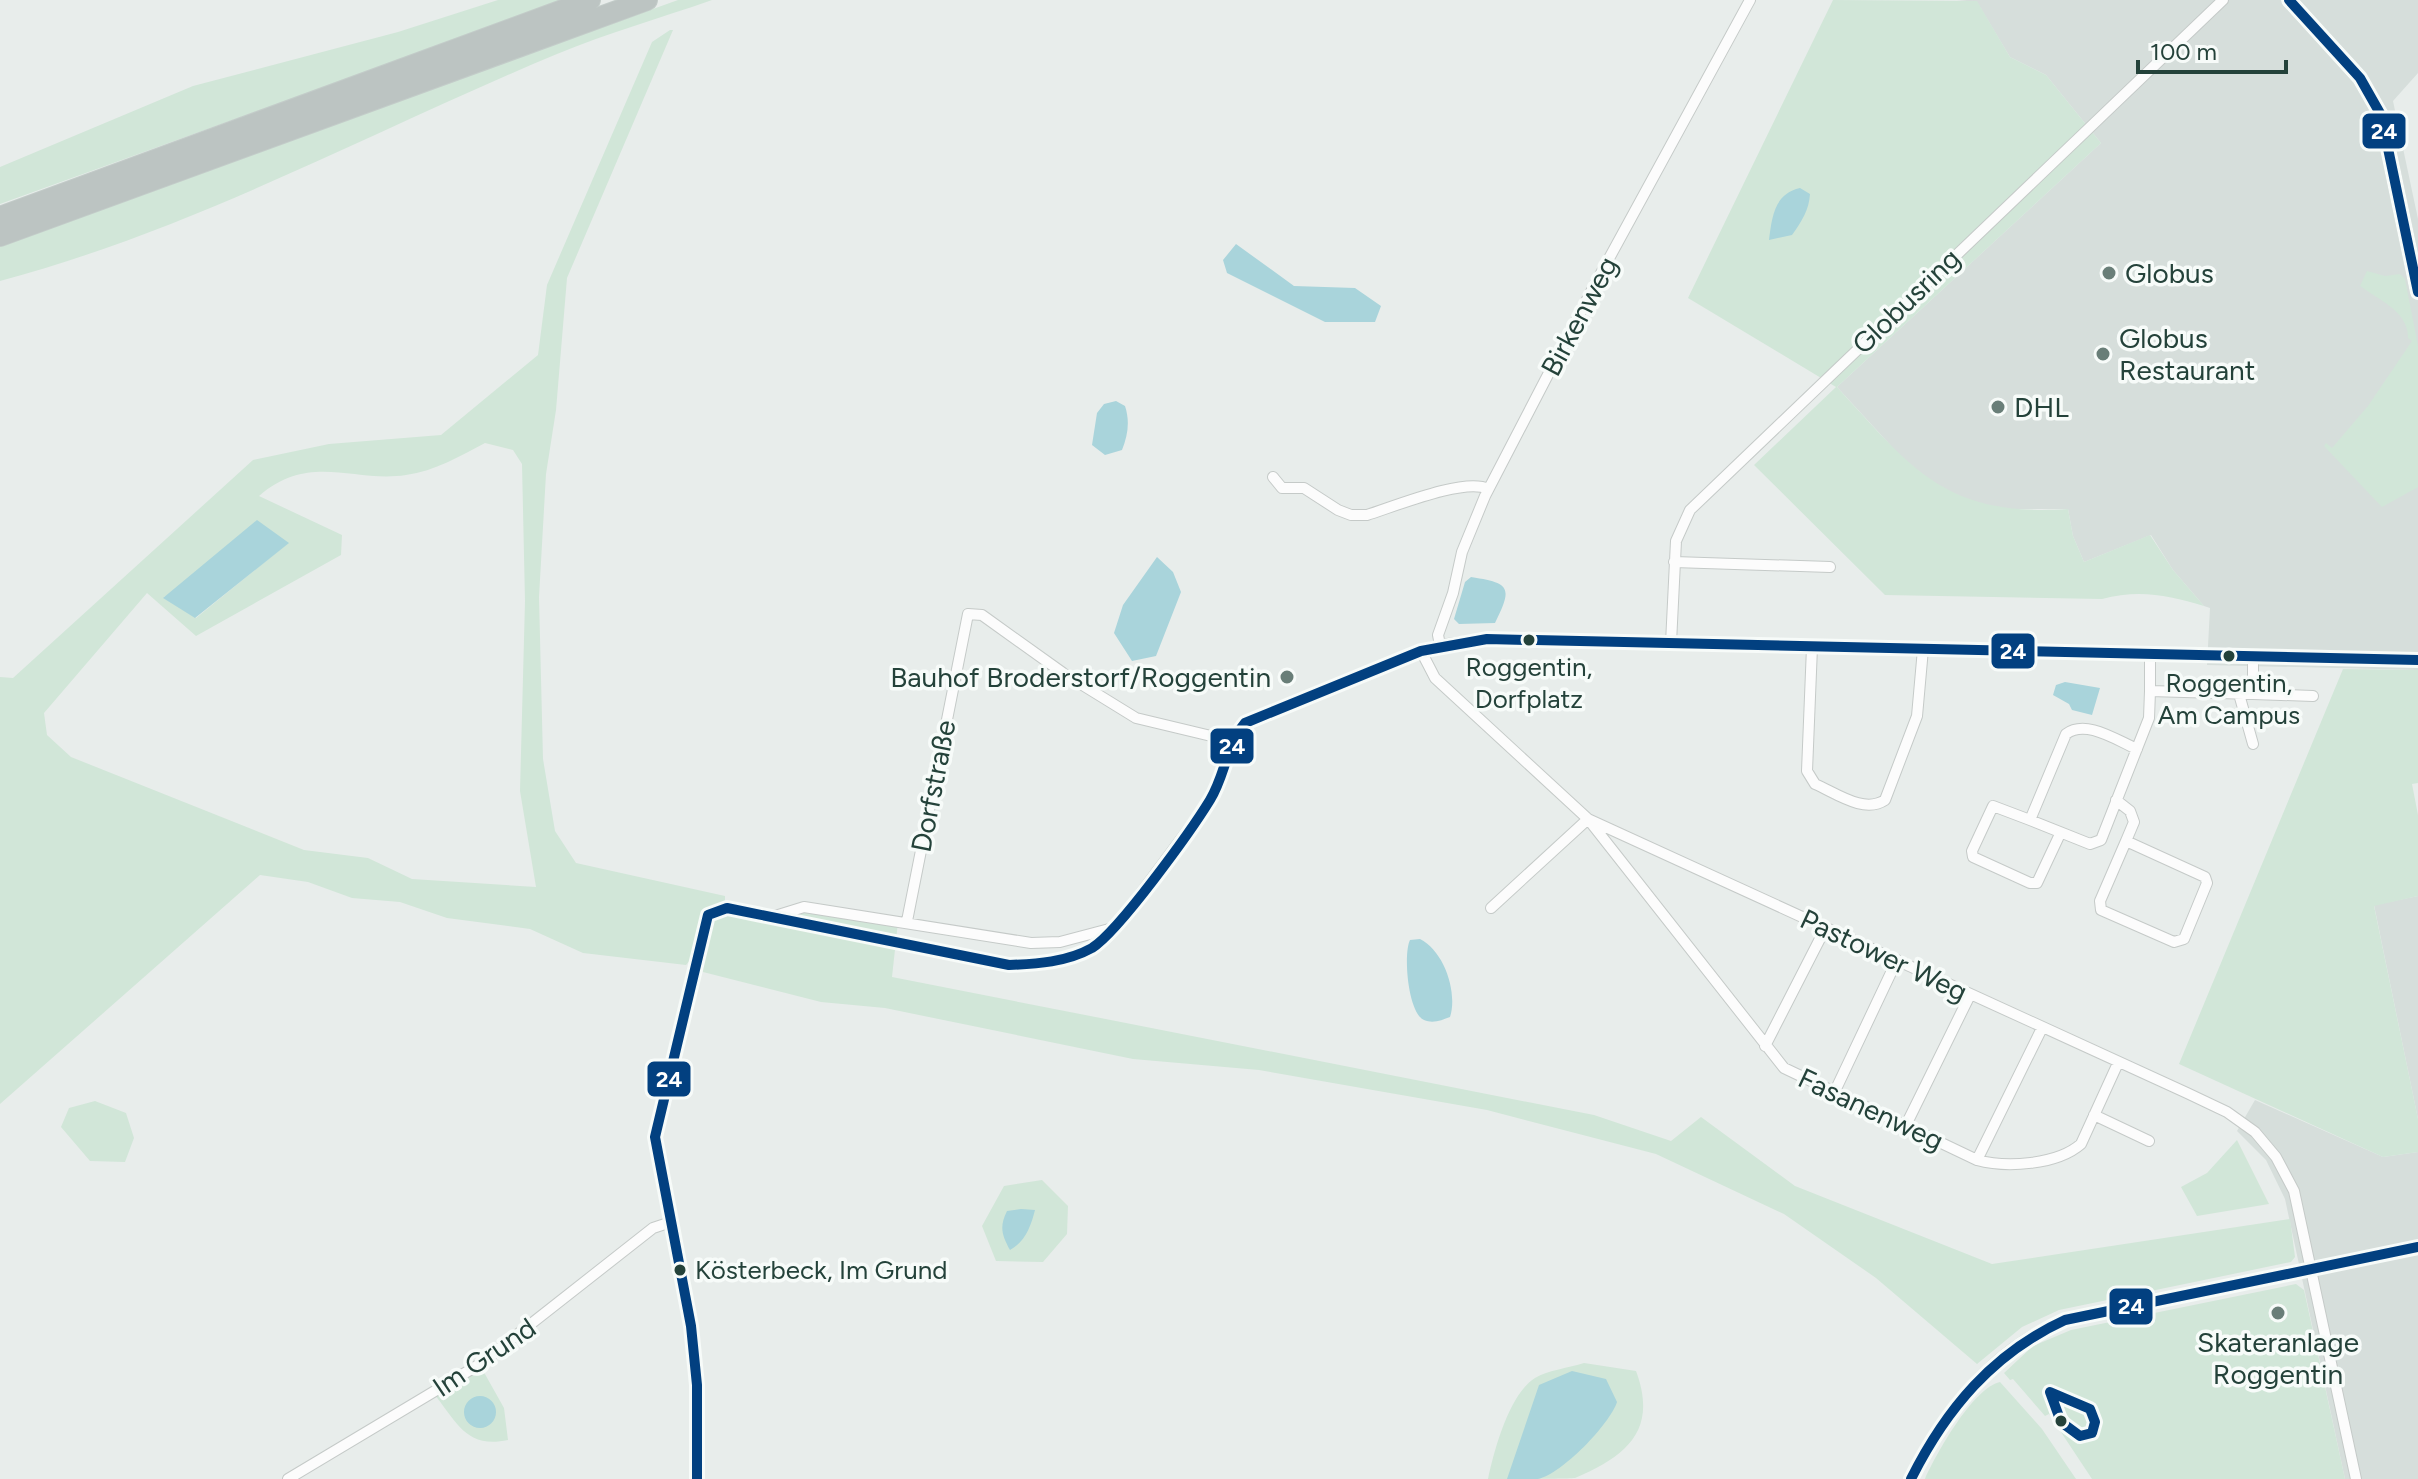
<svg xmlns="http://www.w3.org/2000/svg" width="2418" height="1479" font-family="Figtree,sans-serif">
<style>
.built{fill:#d6dedb}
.green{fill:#d1e6d8;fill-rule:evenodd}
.water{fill:#a9d4db}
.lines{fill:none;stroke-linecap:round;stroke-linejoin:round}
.street-casing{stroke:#c5cac8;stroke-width:12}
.secondary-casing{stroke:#c3cbc8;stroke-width:16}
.highway-casing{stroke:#c3ccc9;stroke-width:22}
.street{stroke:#fcfcfc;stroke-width:10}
.secondary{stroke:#fcfcfc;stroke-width:14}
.highway{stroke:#bcc4c2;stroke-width:20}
.bus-1-casing{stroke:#f7fbf9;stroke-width:16}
.bus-1{stroke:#024080;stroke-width:10}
.poi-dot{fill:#697e78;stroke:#f7fbf9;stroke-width:3}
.bus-dot{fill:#24423a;stroke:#f7fbf9;stroke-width:3}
.labels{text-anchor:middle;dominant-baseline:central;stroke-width:7;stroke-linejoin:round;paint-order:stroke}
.bus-label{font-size:26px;fill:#24423a;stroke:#f7fbf9}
.poi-label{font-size:28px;fill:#24423a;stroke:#f7fbf9;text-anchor:start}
.street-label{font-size:28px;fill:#24423a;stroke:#f7fbf9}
.line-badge{stroke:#f7fbf9;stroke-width:3}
.badge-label{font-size:22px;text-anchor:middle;font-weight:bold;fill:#fff}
</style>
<rect width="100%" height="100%" fill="#e8edeb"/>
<path class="built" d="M1957,0H2418V73L2393,101L2418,219V670L2207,665L2210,608L2204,606L2173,570L2151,535L2084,562L2073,536L2068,509H2000L1966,500L1934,483L1905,461L1837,387L2101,143L2046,75L2010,57L1977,2Z
M2418,896V1119L2374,905Z
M2255,1100L2383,1157L2418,1152V1479H2345L2285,1199L2266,1160L2237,1131Z"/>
<path class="green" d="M498,0H565L0,204V167L193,86L398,32Z
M678,0H712C661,18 607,33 557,54C372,131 195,229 0,281V244Z
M1833,0L1977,1L2010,57L2046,75L2101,143L1837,387C1913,470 1946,517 2068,509L2073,536L2084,562L2150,535L2173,570L2204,606C2169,595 2138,589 2102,599L1885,595L1754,465L1836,387L1688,298Z
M670,30H673L567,278L556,410L546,474L539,597L543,759L555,831L576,863L725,896V915L787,922L792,911L802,909L898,922L892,977L1594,1115L1671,1141L1701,1117L1795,1186L1992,1264L2290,1219L2295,1257L2291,1262L2059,1310L2022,1327L1977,1364L1876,1278L1784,1214L1656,1154L1487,1110L1259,1070L1133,1059L885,1008L821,1002L703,972L701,960L692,958L686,965L583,953L530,929L447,918L400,902L352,898L308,882L260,875L0,1104V677L13,678L253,460L329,444L441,435L538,355L547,285L652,42ZM485,443L513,450L522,464L525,601L520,791L536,887L412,879L368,858L304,850L71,757L47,735L44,713L147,593L196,636L341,555L342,535L259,496C310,452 353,483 406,475C435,471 460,456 485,443ZM288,543L196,618L164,598V597Z
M2367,271L2385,276L2400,274L2405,279L2418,346V487L2382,507L2324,446L2326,443L2332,448L2368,406L2412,341L2408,338C2409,312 2379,300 2360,286Z
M2343,669L2418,670V783L2412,784L2418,815V896L2374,906L2418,1119V1152L2383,1157L2179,1064Z
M95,1101L126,1113L134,1138L125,1162L90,1161L61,1127L69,1108Z
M2237,1140L2269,1204L2197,1216L2181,1187L2207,1173Z
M1042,1180L1068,1206L1067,1234L1043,1262L996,1261L982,1226L1004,1186Z
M2296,1284L2304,1290L2345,1479H2092L2049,1414L2045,1416L2013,1379L2010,1380L2004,1373L2033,1346L2071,1330Z
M1584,1363L1636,1371C1658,1430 1627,1456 1575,1478C1563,1479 1505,1479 1488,1479C1494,1451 1509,1394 1535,1378C1548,1370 1569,1368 1584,1363Z
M481,1367L504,1408L508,1440C466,1449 457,1422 434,1394Z
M2000,1382L2042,1429L2076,1479H1925C1936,1454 1973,1388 2000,1382Z"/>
<path class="water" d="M1800,188L1810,194C1809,210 1802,221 1792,235L1769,240C1772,217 1774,194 1800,188Z
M1236,244L1294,286L1355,288L1381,306L1375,322H1325L1227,273L1223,260Z
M1116,401L1125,406C1130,421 1128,435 1122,450L1105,455L1092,445L1097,413L1104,404Z
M257,520L289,543L195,618L163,598Z
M1157,557L1173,572L1181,592L1156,656L1132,661L1114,633L1123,605Z
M1471,577C1510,583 1513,587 1495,623L1459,624L1454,619L1465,582Z
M2065,682L2100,688L2092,715L2072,710L2069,704L2053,695L2056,685Z
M1420,939C1444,951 1458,992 1450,1017C1442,1020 1433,1024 1424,1020C1408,1013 1403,954 1410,940Z
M1021,1209L1035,1210C1031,1226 1025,1242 1010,1250C1002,1235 999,1227 1007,1211Z
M1572,1371L1606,1379L1617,1402C1610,1424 1562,1474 1538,1479C1529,1479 1517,1479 1507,1479L1539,1385Z
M464 1412a16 16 0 1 1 32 0a16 16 0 1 1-32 0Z"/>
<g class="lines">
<defs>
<path id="street" d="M1273,477L1282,488H1304L1338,510L1351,515H1367C1393,507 1465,477 1488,489
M1674,562L1830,567
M1671,643L1676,541L1690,510L2223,0
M1440,645L1438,635L1453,593L1462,552L1485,496L1594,286L1750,0
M1812,647L1807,771L1815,784C1836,793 1864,814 1885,800L1917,716L1923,649
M1421,651L1435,678L1588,819L2187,1093L2227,1112L2255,1132L2276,1157L2294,1191L2356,1479
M2150,654V691
M2239,694L2253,744
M2253,694L2313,696
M2137,749C2116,740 2086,719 2066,734L2030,820L2090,844L2101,840L2149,718L2150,691L2253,694V656
M2116,800L2130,811L2134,822L2126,841L2205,877L2207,883L2184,939L2174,942L2101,910L2100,901L2126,841
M2030,820L1993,806L1972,851L1973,857L2030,883H2037L2060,834
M1491,908L1588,819L1784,1068L1977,1160C2006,1168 2057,1165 2081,1144L2118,1063
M775,916L804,907L1031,943L1060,942L1113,928
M907,921L968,614L982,615L1063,673L1136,718L1232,741
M1765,1046L1826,927
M1835,1091L1897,960
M2094,1115L2149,1141
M1906,1125L1970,995
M1977,1160L2042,1028
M288,1479L480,1364L653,1228L671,1222
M697,1479V1385L691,1326L655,1137L703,932L708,915L727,908L1009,965C1049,964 1088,960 1115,928L1210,800C1224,775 1225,743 1245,723L1421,651L1440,645L1487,639L2418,660
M1911,1479C1942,1412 1994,1347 2065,1320L2418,1247"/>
<path id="secondary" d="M2289,0L2360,78L2381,115L2418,292"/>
<path id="highway" d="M0,217L590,0
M0,236L647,0"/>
</defs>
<use href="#street" class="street-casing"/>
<use href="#secondary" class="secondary-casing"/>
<use href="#highway" class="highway-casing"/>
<use href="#street" class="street"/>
<use href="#secondary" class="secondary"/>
<use href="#highway" class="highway"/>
<defs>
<path id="bus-1" d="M2289,0L2360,78L2381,115L2418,292
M2050,1392L2090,1409L2095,1422L2092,1433L2080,1436L2061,1422Z
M697,1479V1385L691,1326L655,1137L708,915L727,908L1009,965C1037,964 1067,962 1092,948C1119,931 1191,831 1210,800C1225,776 1226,746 1245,723L1421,651L1487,639L2418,660
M1911,1479C1946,1409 1993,1353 2065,1320L2418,1247"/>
</defs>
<use href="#bus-1" class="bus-1-casing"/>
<use href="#bus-1" class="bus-1"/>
</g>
<g class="poi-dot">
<circle cx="2109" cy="273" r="8"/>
<circle cx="2103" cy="354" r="8"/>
<circle cx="1998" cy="407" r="8"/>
<circle cx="1287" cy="677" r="8"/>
<circle cx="2278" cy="1313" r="8"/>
</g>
<g class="bus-dot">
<circle cx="1529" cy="640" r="7"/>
<circle cx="2229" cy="656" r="7"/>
<circle cx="680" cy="1270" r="7"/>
<circle cx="2061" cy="1421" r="7"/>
</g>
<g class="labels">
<g class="bus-label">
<text x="1529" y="667">Roggentin,<tspan x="1529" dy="32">Dorfplatz</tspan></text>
<text x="2229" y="683">Roggentin,<tspan x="2229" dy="32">Am Campus</tspan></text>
<text x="695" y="1270" text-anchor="start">Kösterbeck, Im Grund</text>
</g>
<g class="poi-label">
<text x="2125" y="273">Globus</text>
<text x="2119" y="338">Globus<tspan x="2119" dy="32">Restaurant</tspan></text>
<text x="2014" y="407">DHL</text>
<text x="1271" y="677" text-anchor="end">Bauhof Broderstorf/Roggentin</text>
<text x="2278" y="1342" text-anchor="middle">Skateranlage<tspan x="2278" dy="32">Roggentin</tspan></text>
</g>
<g class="street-label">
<text transform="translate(1906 301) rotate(-44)">Globusring</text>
<text transform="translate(1579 316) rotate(-62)">Birkenweg</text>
<text transform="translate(933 786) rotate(-79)">Dorfstraße</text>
<text transform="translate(1884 955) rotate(25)">Pastower Weg</text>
<text transform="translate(1871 1109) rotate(25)">Fasanenweg</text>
<text transform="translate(484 1357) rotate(-34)">Im Grund</text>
</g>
</g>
<g class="line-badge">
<rect x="2361" y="112" width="46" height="38" rx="8" fill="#024080"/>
<rect x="1990" y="632" width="46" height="38" rx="8" fill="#024080"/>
<rect x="1209" y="727" width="46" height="38" rx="8" fill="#024080"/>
<rect x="646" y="1060" width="46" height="38" rx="8" fill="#024080"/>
<rect x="2108" y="1287" width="46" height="39" rx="8" fill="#024080"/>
</g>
<g class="badge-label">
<text x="2384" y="139">24</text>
<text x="2013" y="659">24</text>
<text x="1232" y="754">24</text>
<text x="669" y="1087">24</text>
<text x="2131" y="1314">24</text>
</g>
<path d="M2138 60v12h148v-12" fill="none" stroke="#24423a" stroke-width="4"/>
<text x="2150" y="60" font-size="24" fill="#24423a" stroke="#f7fbf9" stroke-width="6" paint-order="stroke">100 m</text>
</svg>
